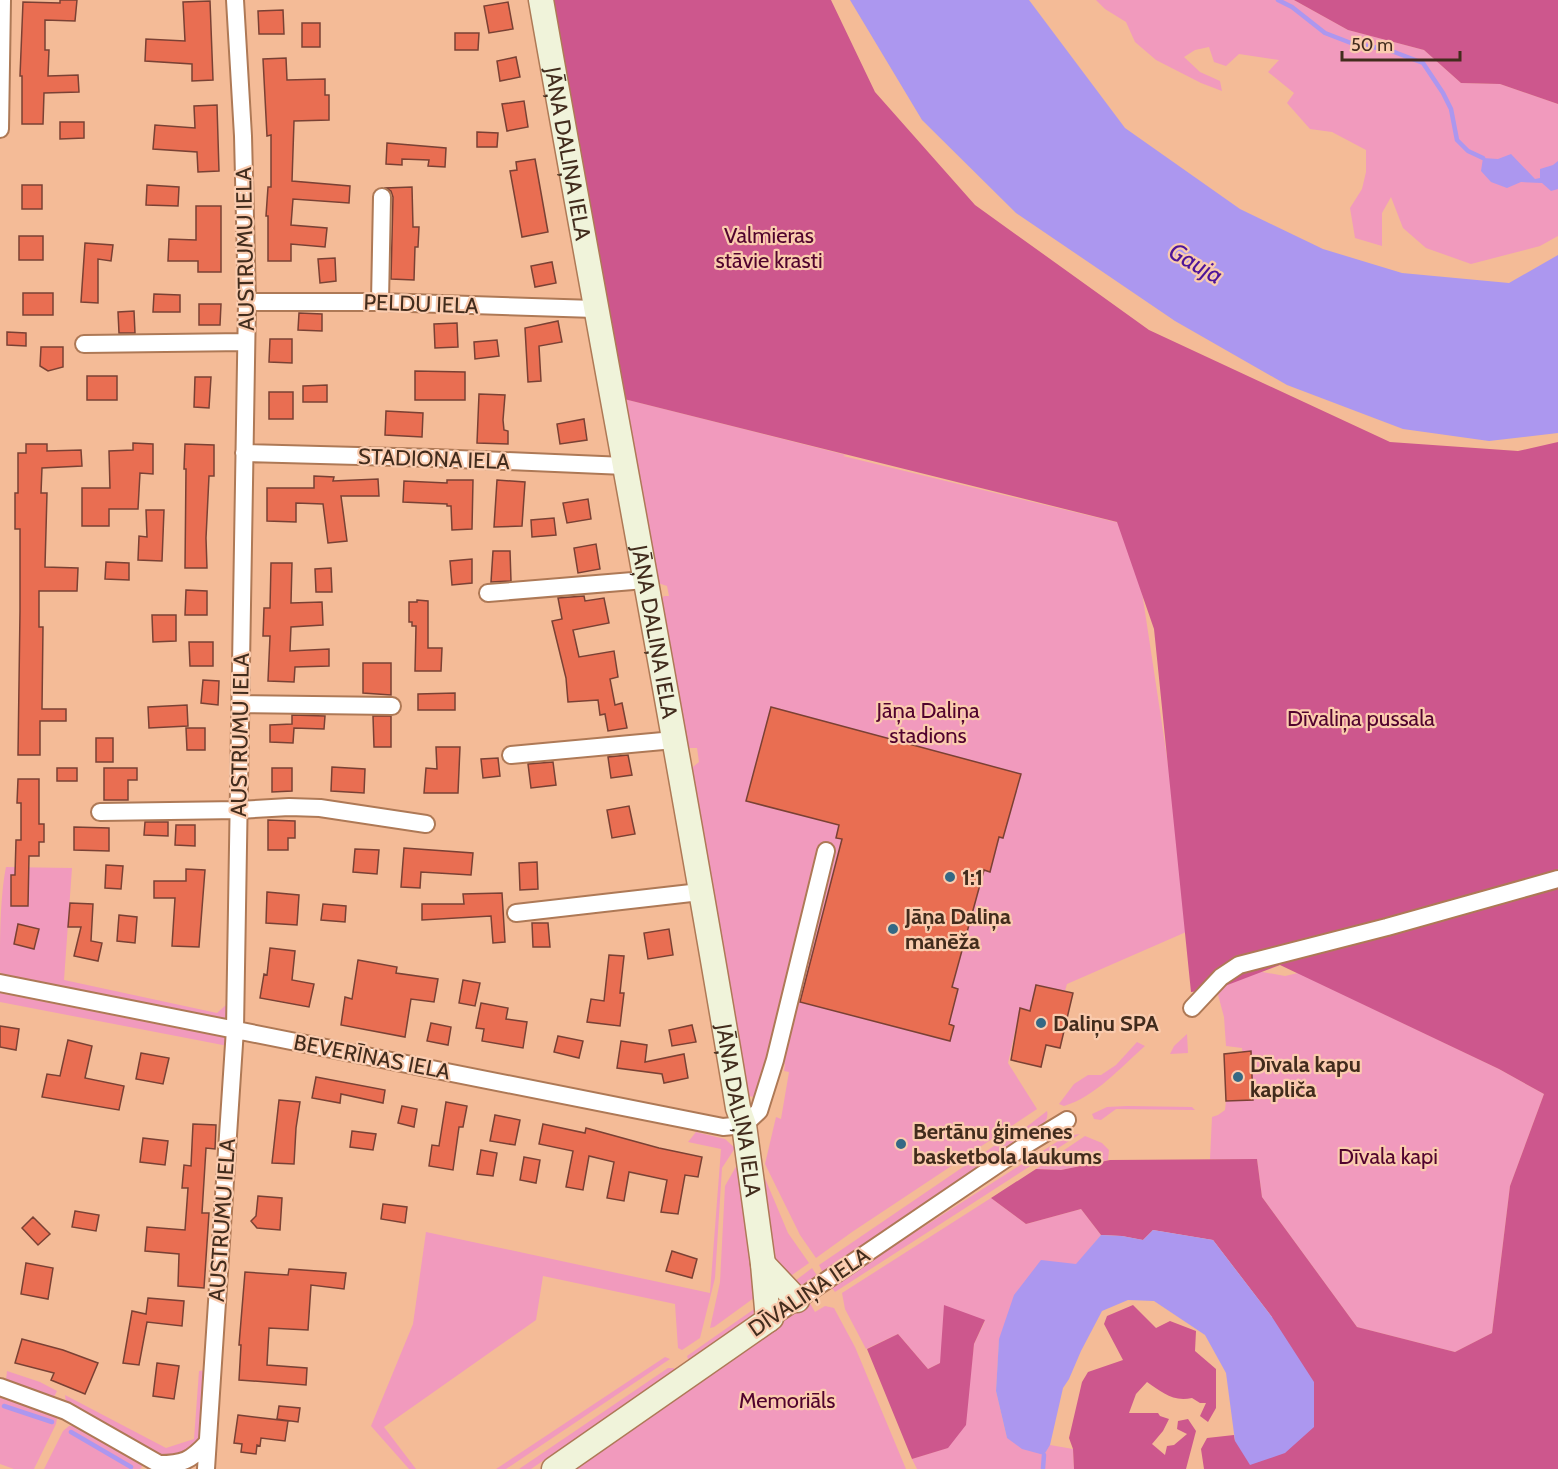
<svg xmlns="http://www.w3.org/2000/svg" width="1558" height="1469" font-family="Cabin,sans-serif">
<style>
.green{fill:#f19abd}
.forest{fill:#cd578d}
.water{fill:#ac97ef}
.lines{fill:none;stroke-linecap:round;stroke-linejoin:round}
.stream{stroke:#ac97ef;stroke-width:4.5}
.building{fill:#e96e52;stroke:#7a4134;stroke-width:1.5}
.street-casing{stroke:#ae7956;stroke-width:20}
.secondary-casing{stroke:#ae7956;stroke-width:27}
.street{stroke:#fff;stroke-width:16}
.secondary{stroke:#f0f3da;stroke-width:24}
.poi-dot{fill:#346985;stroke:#facbae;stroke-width:2}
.labels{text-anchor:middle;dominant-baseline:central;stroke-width:4.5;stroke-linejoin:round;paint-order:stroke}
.street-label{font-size:22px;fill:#422c1d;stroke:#facbae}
.park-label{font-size:22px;fill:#51032e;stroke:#facbae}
.poi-label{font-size:22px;font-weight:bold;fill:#422c1d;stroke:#facbae;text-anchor:start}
.water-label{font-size:24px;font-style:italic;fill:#4d1599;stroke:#facbae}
</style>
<rect width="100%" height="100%" fill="#f4bb97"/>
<path class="green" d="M1096,0H1294L1348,30L1424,50L1461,83L1500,84L1558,104V236L1540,246L1471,264L1426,248L1403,228L1391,197L1382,213V246L1355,238L1350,208L1362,189L1366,172V150L1332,132L1310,129L1287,103L1294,93L1268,72L1279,60L1239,54L1226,66L1214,62L1209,47L1195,50L1184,57L1200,72L1220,81L1222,91L1201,83L1156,60L1135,42L1126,22L1105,9Z
M620,398L846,455L843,456L1132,526L1193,929L1067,984L1065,991L1036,985L1030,1011L1020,1009L1008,1063L1037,1109L852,1232L816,1258L800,1235L765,1164L776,1117L781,1119L789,1072L784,1071L785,1064L768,1058L758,1098L749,1096L746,1089L688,771L699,762L697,748H688L683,741L657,605L664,596H669L667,586L658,583Z
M6,867L72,868L64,980L217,1013L226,1005L231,1007L227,1019L223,1020L4,977L0,972C0,940 0,897 6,867Z
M1251,970L1285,976L1298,973L1499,1069L1544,1094L1510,1186L1492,1333L1455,1352L1357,1327L1262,1197L1257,1159H1210L1212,1117L1218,1115L1225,1110L1226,1101L1249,1100L1242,1048L1226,1046L1224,1017L1217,991L1220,984Z
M0,993L228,1038V1046L0,1002Z
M1187,1034L1188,1053L1170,1054L1174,1046Z
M1137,1042L1145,1046C1121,1067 1095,1097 1064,1106L1059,1104L1074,1084L1088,1075H1101L1116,1065Z
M1127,1106L1192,1107L1195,1110L1116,1109L1101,1120L1094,1119L1092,1114L1107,1107Z
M1047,1111C1050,1122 1038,1130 1029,1131L1025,1128Z
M696,1132L725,1139L735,1148L722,1168L715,1278L700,1338L682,1350L678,1348L675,1304L543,1276L536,1320L384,1427L416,1469H409L371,1426L413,1324L426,1232L710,1293L721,1149L688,1142Z
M1013,1133L1014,1142L997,1156L823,1273L819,1265Z
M1080,1134L835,1292L832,1288L834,1284L1066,1136Z
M1085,1136L1102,1143L1109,1150L1108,1160L1061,1170L1036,1169Z
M742,1156L758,1295L714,1327L710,1328L720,1282L725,1186Z
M759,1164L788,1233L809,1263L785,1280L774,1264Z
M991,1198L1026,1224L1081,1209L1101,1235L1077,1264L999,1340L996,1391L1007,1438L1044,1455L1050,1445L1073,1449L1074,1469H917L912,1459L947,1448L968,1395L974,1344L985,1321L940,1363L928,1369L898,1334L866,1349L845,1309L842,1293Z
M812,1268L818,1277L803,1286L791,1284Z
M808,1300L815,1312L825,1306L834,1308L855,1347L906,1469H569Z
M757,1307L754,1319L694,1360L688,1359L687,1356Z
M665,1357L670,1359L506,1469H496Z
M668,1368H674V1372L531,1469H519Z
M206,1370L202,1433L196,1446L178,1455L161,1456L66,1403L65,1395L166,1448L194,1439L199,1371Z
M7,1371L40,1382L57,1391L54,1397L6,1380Z
M0,1398C19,1401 42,1406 57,1418L56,1424L34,1469H14L0,1464Z
M69,1426H76L141,1463L142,1467L140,1469H44L63,1431Z"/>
<path class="forest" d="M541,0H831L875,92L975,205L1149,330L1390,442L1518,451L1558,442V1469H1204L1201,1449L1207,1438L1234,1435L1235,1441L1272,1317L1213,1240L1153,1230L1143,1240L1122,1236L1101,1235L1081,1209L1026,1224L991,1198L1036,1169L1061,1170L1110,1160L1257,1159L1262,1197L1357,1327L1455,1352L1492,1333L1510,1186L1544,1094L1499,1069L1280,965L1217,989L1191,992L1154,629L1117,522L612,396Z
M1294,0H1558V104L1500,84L1461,83L1424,50L1348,30Z
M944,1305L985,1320L974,1344L966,1425L948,1448L912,1459L867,1349L898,1334L928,1369L940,1363Z
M1133,1305L1156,1328L1170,1321L1196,1331L1195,1351L1216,1369V1408L1208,1422L1200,1416L1206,1403H1200L1192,1398C1172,1402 1162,1392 1147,1382L1136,1394L1129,1413H1158L1160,1416L1169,1419L1163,1431L1152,1444L1165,1455L1167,1446L1174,1445L1187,1434L1177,1429L1178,1421L1188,1419L1196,1431L1186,1469H1074L1073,1449L1069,1438L1082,1382L1088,1372L1123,1360L1104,1324L1107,1316Z"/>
<path class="water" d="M850,0H1029L1125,128L1240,209L1323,249L1402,273L1509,283L1558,255V433L1489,441L1403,429L1287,385L1175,321L1016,213L922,120Z
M1511,154L1535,179L1540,178V169L1553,165L1558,161V189L1551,191L1542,183L1521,182L1507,188L1491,182L1481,171L1483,158L1498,159Z
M1153,1230L1213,1240L1272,1317L1314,1382V1427L1285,1453L1250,1465L1235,1441L1226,1373L1205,1335L1154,1301L1128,1300L1102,1311L1081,1351L1069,1379L1063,1388L1050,1445L1044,1455L1022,1449L1007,1438L996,1391L999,1339L1014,1295L1041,1260L1076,1264L1101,1235L1122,1236L1143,1240Z"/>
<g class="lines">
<path class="stream" d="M1278,0L1292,7L1325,33L1351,43L1389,50L1423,63L1443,93L1451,109L1457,140L1468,151L1483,158
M4,1406L52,1422
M71,1432L131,1467
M1043,1468L1044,1455"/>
</g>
<path class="building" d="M60,0H77L75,21L45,20V50H49L48,76L78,75L79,92L44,93L43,124H22V76H20L23,2L60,3Z
M210,1L213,80L192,81V64L145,61L146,39L185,41L183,2Z
M508,2L513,29L489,33L484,6Z
M283,10L284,34H259L258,11Z
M302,23H320V47H302Z
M455,33H479L478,50H455Z
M516,57L520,77L500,81L497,61Z
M286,58L287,80L325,79V95H329V120L294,121L292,181L350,186L349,203L293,199L291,225L327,228L325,247L291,244V261H268V216H266L268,187H271V135L267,136L263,59Z
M524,101L528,127L507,131L502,104Z
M217,105L219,171L198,172L197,152L153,149L155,125L195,128L194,106Z
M60,122H84V138L60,139Z
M477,132L498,133L497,147H477Z
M387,143L446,148L445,167L428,166L429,160L402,159V165L386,164Z
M535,159L548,232L522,237L510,171L517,170L516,162Z
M22,185H42V209H22Z
M147,185L179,187L178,206L146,205Z
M412,187L413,227H419L418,247H415L414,280L391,279L393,197L391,191L386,188Z
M196,206H221V272H198V261H168L169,239L196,240Z
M19,236H43V260H19Z
M85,243L113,245L111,261L98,259V303L81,302Z
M335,258L336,281L320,283L318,259Z
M552,262L556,283L535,287L531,266Z
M23,293H53V315H23Z
M154,294L180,295V312H153Z
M199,304H221L220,325H199Z
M134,311L135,333H119L118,312Z
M299,313L322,314V331L298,330Z
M558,321L562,342L539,346L541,381L528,382L525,328Z
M457,323L458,347L435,348L434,324Z
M7,332L26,333V346L7,345Z
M270,339H292V363L269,362Z
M497,340L499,356L475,359L474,342Z
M41,347H63V367L48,371L40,366Z
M415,371L465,372V400H415Z
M87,376H117V400H87Z
M195,377H211L209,408L194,407Z
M327,385V402H303V386Z
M269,392H293V419H269Z
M479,394L505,395L503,420L504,430L508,431V444L477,443Z
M386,411L423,413L422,437L385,435Z
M584,419L587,440L560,444L557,424Z
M133,443L153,444V474L140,473L138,509H109V526H82V488H110L109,451L133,450Z
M26,444H47V451L81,450L82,466L42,468L41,493H47L45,567L78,568L77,591H39V627H43L42,709H66V721H40V755H18L20,611V529H15V493H18V453H26Z
M185,444L214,445V476H209L206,538L207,568H185L186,469H184Z
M314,476L334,477L333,481L378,479L379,496H341L347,541L328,543L323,504L296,503V522L267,521V488H314Z
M447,480H473L472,529L452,530L451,506H447V504L403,502L404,481L447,483Z
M497,480L525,482L522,526L494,527Z
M588,499L591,519L567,523L563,503Z
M146,510H164L162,561L138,560L139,536L147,537Z
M554,518L556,535L532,537L531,520Z
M596,544L600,569L578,573L574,548Z
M493,551H510L511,581L491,582Z
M472,559V583L452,585L450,561Z
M106,562L129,563V580L105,579Z
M271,563H292L291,603L322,602L323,625L291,627L290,651L329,649V666L295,667L294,682L268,681L270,636H263L264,608H270Z
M331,568L332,592H316L315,569Z
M186,590L207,591V615H185Z
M584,596L585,601L604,598L609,623L573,630L579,657L614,651L618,677L610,679L615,705L622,703L627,728L608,731L605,714L600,715L598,700L568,702L566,678L552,621L562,619L558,598Z
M417,600L428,601V648H442L441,671H415L416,626H412V622H409V602H417Z
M152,615H176V641L153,642Z
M189,642H213V666H190Z
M363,663H391V695L363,693Z
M203,680L219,681L218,705L201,703Z
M455,693V710H418V694Z
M187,705L188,726L149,728L148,707Z
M771,707L1021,774L1003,838L999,837L990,872L984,870L952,987L958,989L949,1024L954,1026L950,1041L800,1002L842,839L836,838L839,825L746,801Z
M292,715L325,716L324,729L294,728L293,743L270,742V725L292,724Z
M373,716H391V747H374Z
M186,728H205V750H187Z
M96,738H113V762H96Z
M436,747H460L458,793H424L426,768L437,769Z
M628,755L632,775L611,778L608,757Z
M498,758L500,776L483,778L481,759Z
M553,762L556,785L531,788L528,764Z
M332,767L365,769L364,793L331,791Z
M57,768H77V781H57Z
M104,768H137V780H128V800H104Z
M272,768H292V791L272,792Z
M18,779H39V824H44V842H39V856H29L28,906H11V875H15L16,840H21V803H17Z
M629,806L635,834L612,838L607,810Z
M268,820L295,821V838H288V850H268Z
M145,822H168V836L144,835Z
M176,825H195V846L175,845Z
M74,827L109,828V851L74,850Z
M404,848L473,853L471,875L421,872L420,888L401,887Z
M355,849L379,850L377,874L353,872Z
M537,862L538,889L520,890L519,863Z
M106,865L123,866L121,889L105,888Z
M186,869L205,870L199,947L172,946L175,898H154V881H186Z
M267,892L299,895L297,925L266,923Z
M502,893L505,942L493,943L491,916L422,920V904H464L463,894Z
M70,903L93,904L91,941L102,943L98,961L74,956L81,927H68Z
M323,904L346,906L345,922L321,920Z
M119,915L137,917L135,943L117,941Z
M532,923H548L550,947H533Z
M18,924L39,929L34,949L14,944Z
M669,929L673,955L648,959L644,933Z
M270,948L295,951L292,980L314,984L309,1007L260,998L264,974L267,975Z
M609,955L624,956L620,993H624L620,1026L587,1022L591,999L604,1001Z
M358,960L397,967L396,973L438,979L434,1002L411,999L405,1037L341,1025L345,997L352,999Z
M463,980L480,983L475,1006L459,1003Z
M1036,985L1073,993L1060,1048L1046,1045L1041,1067L1011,1060L1020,1008L1030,1011Z
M481,1003L508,1008L506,1019L527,1022L523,1048L482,1041L484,1029L476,1028Z
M431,1023L451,1027L448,1045L427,1041Z
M692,1025L696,1042L672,1046L669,1030Z
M0,1026L19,1029L16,1050L0,1047Z
M558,1036L583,1041L579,1058L554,1052Z
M68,1040L92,1046L85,1078L124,1086L119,1110L42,1097L47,1074L60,1076Z
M621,1041L647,1045L645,1062L684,1054L688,1078L664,1083L662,1074L617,1068Z
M1251,1051L1253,1100L1226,1101L1224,1054Z
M141,1053L169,1058L163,1084L136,1079Z
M316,1077L385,1090L383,1103L341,1094L340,1103L312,1098Z
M279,1100L300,1102L296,1128L294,1164L272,1163Z
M446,1102L467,1106L463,1127H459L453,1170L429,1166L432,1145L439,1146Z
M402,1106L417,1109L414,1127L398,1123Z
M495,1115L520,1120L515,1145L490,1141Z
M193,1124L216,1125L215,1149L206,1148L202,1213H209L204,1288L178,1286L179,1254L145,1251L147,1227L185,1230L188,1188H182L184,1165L191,1166Z
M543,1124L585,1133L586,1128L659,1148L702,1157L698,1177L685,1175L678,1214L661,1212L667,1180L629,1172L624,1201L607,1198L614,1162L589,1156L583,1190L566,1187L573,1151L539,1144Z
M352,1131L376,1134L373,1150L350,1147Z
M143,1138L168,1141L165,1165L140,1162Z
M481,1150L497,1153L493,1176L477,1174Z
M524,1157L540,1160L536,1183L520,1180Z
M258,1196L282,1198L280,1230L257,1228L251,1221L256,1216Z
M383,1204L407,1207L405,1223L381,1219Z
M75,1211L99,1215L96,1231L72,1227Z
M33,1217L50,1234L38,1245L22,1228Z
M672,1251L697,1259L692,1278L666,1271Z
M26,1263L53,1268L48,1299L21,1294Z
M289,1269L346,1273L344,1289L311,1285L308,1330L269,1328L267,1365L307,1368L306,1385L239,1380L241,1345H239L245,1272L288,1275Z
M148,1298L184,1301L182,1326L147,1322L139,1365L123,1363L132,1311L146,1314Z
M22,1339L63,1350L98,1363L85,1394L51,1380L54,1373L15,1363Z
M157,1363L179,1366L174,1399L153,1396Z
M279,1406L300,1408L298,1422L277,1419Z
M238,1415L288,1421L285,1441L261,1438L260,1446L257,1445L256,1454L241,1452L242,1444L234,1443Z"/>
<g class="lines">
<defs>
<path id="street" d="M0,129L2,0
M247,302H380L595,309
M380,302L382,197
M84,344L246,342
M244,453L434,458L625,466
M488,593L645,580
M240,704L392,706
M511,755L674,740
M100,812L239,810L289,807L320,808L426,824
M516,913L700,892
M0,983L723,1127L744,1125L759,1111L775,1060L826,851
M1192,1008L1221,977L1239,965L1387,927L1558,879
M771,1318L1029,1143L1067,1120
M0,1387L66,1411L159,1464L164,1469
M159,1464C183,1464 190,1461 207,1443
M206,1469L235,1029L247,302L243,136L235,0"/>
<g id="secondary">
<path id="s1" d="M541,0C606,370 677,738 738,1108L744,1125L763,1264L768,1320"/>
<path d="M763,1264L797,1300"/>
<path d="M554,1469L771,1318"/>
</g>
</defs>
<use href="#street" class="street-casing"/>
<use href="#secondary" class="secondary-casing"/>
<use href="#street" class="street"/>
<use href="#secondary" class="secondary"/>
</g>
<g class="poi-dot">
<circle cx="950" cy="877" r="6"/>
<circle cx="893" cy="929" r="6"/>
<circle cx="1041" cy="1023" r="6"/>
<circle cx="1238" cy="1077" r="6"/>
<circle cx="901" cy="1144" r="6"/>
</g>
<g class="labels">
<g class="street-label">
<text stroke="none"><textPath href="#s1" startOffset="156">JĀŅA DALIŅA IELA</textPath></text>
<text transform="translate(245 249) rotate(-91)">AUSTRUMU IELA</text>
<text transform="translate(421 304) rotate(2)">PELDU IELA</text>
<text transform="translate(434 459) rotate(2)">STADIONA IELA</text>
<text stroke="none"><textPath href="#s1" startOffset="642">JĀŅA DALIŅA IELA</textPath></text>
<text transform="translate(240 735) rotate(-89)">AUSTRUMU IELA</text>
<text transform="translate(372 1057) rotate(11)">BEVERĪNAS IELA</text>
<text stroke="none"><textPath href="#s1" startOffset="1128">JĀŅA DALIŅA IELA</textPath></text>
<text transform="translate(222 1220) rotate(-86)">AUSTRUMU IELA</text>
<text transform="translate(809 1292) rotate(-34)">DĪVALIŅA IELA</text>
</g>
<g class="park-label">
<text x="769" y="235">Valmieras<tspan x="769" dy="25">stāvie krasti</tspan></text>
<text x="928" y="710">Jāņa Daliņa<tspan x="928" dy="25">stadions</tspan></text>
<text x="1361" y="718">Dīvaliņa pussala</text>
<text x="1388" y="1156">Dīvala kapi</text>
<text x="787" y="1400">Memoriāls</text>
</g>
<g class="poi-label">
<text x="962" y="877">1:1</text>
<text x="905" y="916">Jāņa Daliņa<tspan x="905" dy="25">manēža</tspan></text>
<text x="1053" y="1023">Daliņu SPA</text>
<text x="1250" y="1064">Dīvala kapu<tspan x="1250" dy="25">kapliča</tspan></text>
<text x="913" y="1131">Bertānu ģimenes<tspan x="913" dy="25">basketbola laukums</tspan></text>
</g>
<g class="water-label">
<text transform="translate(1196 263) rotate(30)">Gauja</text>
</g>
</g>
<path d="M1342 51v9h118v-9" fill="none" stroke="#422c1d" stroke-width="3"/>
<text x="1351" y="51" font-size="18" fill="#422c1d" stroke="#facbae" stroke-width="4.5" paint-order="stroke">50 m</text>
</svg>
